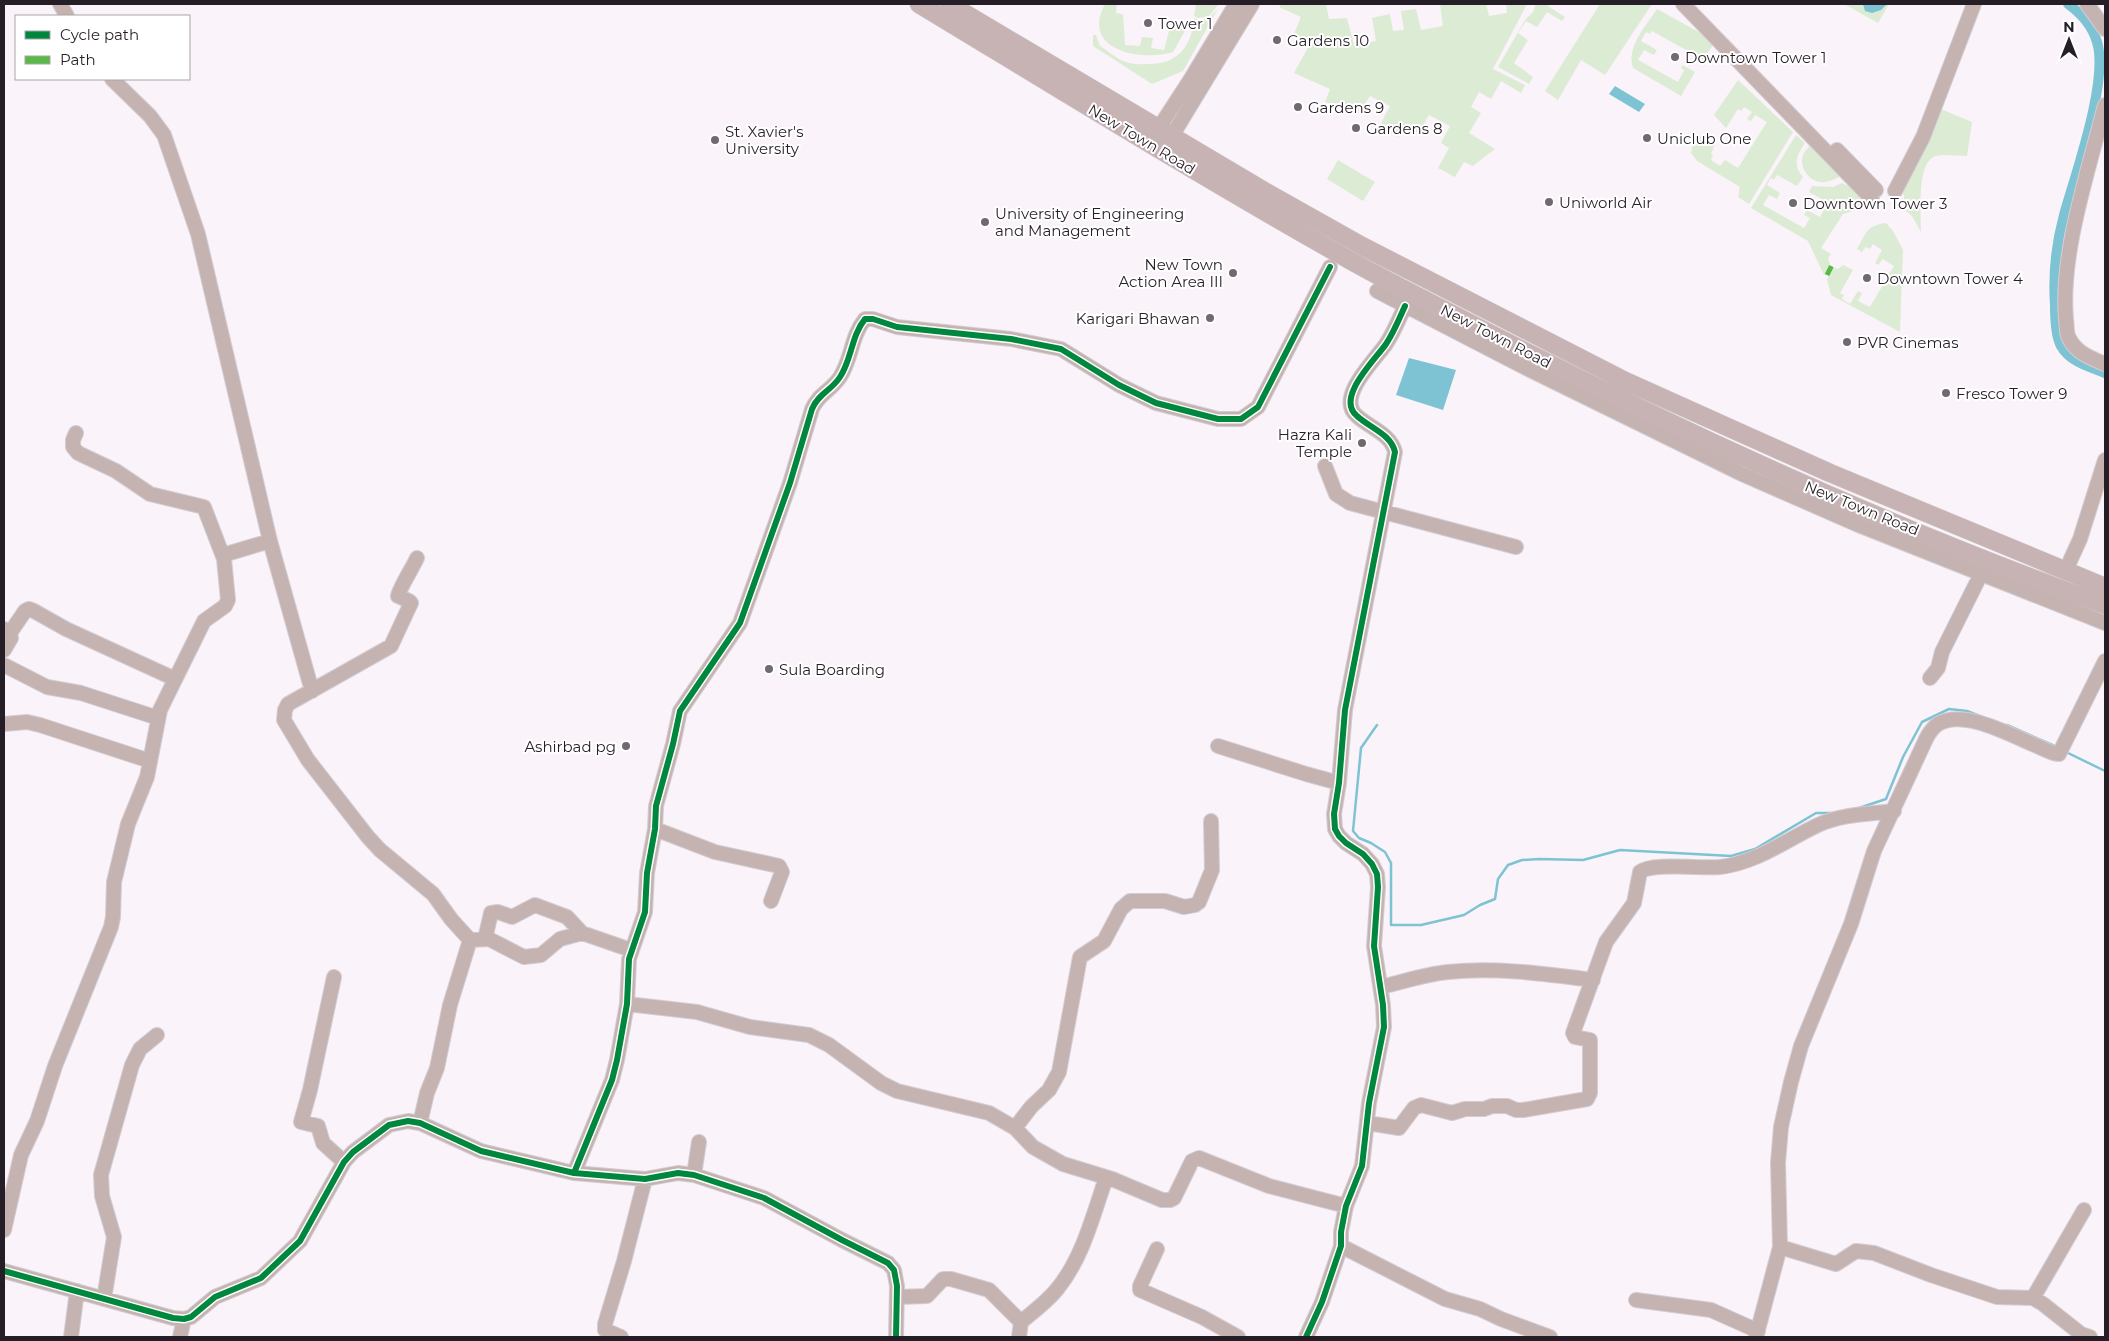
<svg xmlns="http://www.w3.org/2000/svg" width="2109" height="1341" font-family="Montserrat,sans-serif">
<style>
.green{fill:#dcebd4}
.water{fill:#7dc3d3}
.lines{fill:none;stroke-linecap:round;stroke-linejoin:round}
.stream{stroke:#7dc3d3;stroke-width:2.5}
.canal{stroke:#7dc3d3;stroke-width:10}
.minor-casing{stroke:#d3cdd2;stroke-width:16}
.major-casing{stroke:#d3cdd2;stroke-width:19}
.minor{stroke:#c5b3b1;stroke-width:14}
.major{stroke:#c7b3b3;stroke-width:18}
.quiet{stroke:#58b947;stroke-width:5;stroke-dasharray:10 5;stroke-linecap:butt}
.cycleway-casing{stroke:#fff;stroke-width:9}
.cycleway{stroke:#00873e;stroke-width:6}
.poi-dot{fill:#706970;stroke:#fff;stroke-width:2}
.labels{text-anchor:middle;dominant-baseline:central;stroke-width:4;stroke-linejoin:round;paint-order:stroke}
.poi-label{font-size:15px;fill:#261e26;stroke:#fff;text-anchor:start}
.street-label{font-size:15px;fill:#261e26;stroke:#fff}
</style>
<rect width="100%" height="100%" fill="#faf3f9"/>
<path class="green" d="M1105,4H1117L1116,13L1123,14L1125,45L1140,46L1142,37L1153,38L1151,48L1164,50L1170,27L1186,29L1173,52C1140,62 1080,50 1105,4Z
M1196,4H1219L1209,16L1198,18L1194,16Z
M1282,4H1326L1329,19L1347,18L1354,45L1376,41L1372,18L1390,14L1393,31L1404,30L1401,11L1416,9L1421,30L1443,26L1440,4H1486L1489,16L1507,13L1506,4H1527L1493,69L1525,85L1521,93L1501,81L1491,99L1479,92L1471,107L1481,113L1469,133L1495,149L1473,166L1464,162L1455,177L1438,168L1449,148L1441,143L1450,126L1429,115L1419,133L1406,125L1398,137L1379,127L1390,106L1370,96L1358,114L1325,102L1330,89L1294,73L1311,42L1294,34L1301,17L1279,7Z
M1536,4H1549L1548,6L1565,17L1562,21L1547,12L1537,27L1526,21L1518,33L1528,40L1514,63L1533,77L1529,84L1498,67L1525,20L1533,12Z
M1600,4H1652L1605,75L1581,60L1558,100L1545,91Z
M1844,4H1889L1878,23Z
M1220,5L1183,71L1152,84L1093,46V35H1096L1100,46C1108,51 1117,59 1126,62C1133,65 1142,64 1149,64C1178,64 1192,46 1194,18C1206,23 1214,15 1220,5Z
M1657,9L1715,41L1704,60L1652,31L1650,34L1646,32L1641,41L1657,50L1654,55L1644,50L1638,60L1678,82L1684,70L1681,68L1682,65L1695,72L1681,96L1633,68C1626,47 1646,26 1657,9Z
M1738,80L1793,132L1749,204L1738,197L1740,187L1697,161L1691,153L1693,143L1698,134L1715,144L1711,154L1713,156L1711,160L1720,166L1725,160L1738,168L1767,122L1755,115L1751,121L1747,119L1752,112L1744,107L1741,111L1738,109L1726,128L1714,115Z
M1941,109L1972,122L1967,156C1958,156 1945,154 1936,156C1916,161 1921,215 1921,232L1912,216L1904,209V195L1900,189Z
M1796,135L1805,143C1797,155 1792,165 1803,177L1797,186L1777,175L1774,180L1771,178L1767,185L1780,193L1777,199L1769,195L1763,205L1804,228L1810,218L1804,215L1807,210L1820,217L1825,208L1821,205L1823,200L1809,192L1812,186L1833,187L1842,183L1858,191L1861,202L1856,210L1843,214L1821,248L1831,254L1828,258L1830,265L1824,275L1808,241L1751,208Z
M1810,145L1841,176C1836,178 1831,181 1825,182C1812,184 1798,169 1803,155C1804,152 1808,148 1810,145Z
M1338,160L1375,182L1363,201L1327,179Z
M1886,223L1893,231L1903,250L1900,332L1831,295L1827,279L1834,268L1838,269L1843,265L1853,270L1840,293L1844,295L1842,299L1850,304L1858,291L1862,293L1858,301L1870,307L1894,266L1883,259L1878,265L1875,263L1882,250L1873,244L1870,249L1865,247L1862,252L1857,249C1867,232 1866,226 1886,223Z"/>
<path class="water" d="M1863,4H1887L1881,10L1872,13L1865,11Z
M1615,86L1645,104L1639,112L1609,94Z
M1409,358L1456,370L1443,410L1396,395Z"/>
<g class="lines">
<path class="stream" d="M1377,725L1361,748L1353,831L1359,838L1371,843L1385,852L1391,863V925H1421L1464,915L1480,905L1495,899L1498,879L1508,865L1522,860L1539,859L1583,860L1620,850L1731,856L1755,849L1816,813H1834
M2007,725L2057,747
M2066,752L2105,771
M1859,808L1886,799L1903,757L1922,722L1949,709L1967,711L1985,718"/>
<path class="canal" d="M2068,4C2082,14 2092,25 2097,42C2109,81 2075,175 2064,215C2056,244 2053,275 2055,305C2055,316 2056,337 2061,346C2070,362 2090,367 2105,373"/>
<defs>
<path id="minor" d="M60,4L67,16
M1683,4L1872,199
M2087,4L2105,29
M112,79L150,116L164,135L198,234L270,541L312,691
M2105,105C2089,169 2060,254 2066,319C2067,325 2066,333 2069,338C2076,353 2091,358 2105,364
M1153,137L1192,77L1236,4
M1167,144L1252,4
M1837,150L1876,190
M1895,191L1923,137L1974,4
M1377,291L1524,367L1742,474L1856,524L2105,623
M1325,466L1336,494L1350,503L1516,547
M223,555L270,541
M417,558C413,567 399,589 398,596L409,601L411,603L391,646L288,704L285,710L284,720L308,760L368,837L380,850L433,894L451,919L470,940L450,1005L437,1068L427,1093L420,1123
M2070,561L2080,539L2105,460
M4,629L10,633L11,638L4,650
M10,633L25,611L29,609L34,611L66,629L175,679
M4,665L47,687L81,693L158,718
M1930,678L1938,668L1942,652L1981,574
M4,724L27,722L40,725L150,761
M1218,746L1306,774L1339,783
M655,829L715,852L779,866L782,872L771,901
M485,939L491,913L498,912L512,917L535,905L567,917L582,933
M470,940L489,939L524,957L541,955L560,939L582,933L631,950
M334,977L310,1090L301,1122L318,1126L323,1143L344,1162
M1381,987C1403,982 1425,974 1448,972C1496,967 1546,974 1593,980
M627,1004L697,1012L750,1027L809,1035L829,1045L881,1083L897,1091L989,1113L1015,1128L1033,1147L1063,1164L1112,1179L1162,1200H1170L1174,1198L1192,1161L1199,1158L1269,1186L1346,1206
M1368,1123L1399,1128L1414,1108L1421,1105L1452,1113L1465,1109H1484L1492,1106H1507L1516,1110H1523L1587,1099L1590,1093V1040L1575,1037L1573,1033L1606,942L1634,903L1640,872C1652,862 1702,869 1720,867C1756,863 1786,840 1818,825C1841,814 1869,814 1894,811
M1015,1128L1031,1107L1049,1090L1059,1072L1080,957L1104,941L1121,909L1130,901H1165L1184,907L1195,905L1199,902L1212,870L1211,821
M574,1173L612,1080L617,1060L627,1004L629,959L645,912L647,873L655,829L656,806L673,744L680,711L740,623L790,483L812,409C819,393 831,391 840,377C852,359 851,336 865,319H873L897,327L1011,339L1061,349L1119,385L1156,403L1218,419H1241L1258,407L1330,267
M694,1175L699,1142
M4,1230L21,1155L37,1121L55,1066L111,927L113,917L114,882L128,824L147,777L160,710L204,621L225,606L228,600L224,559L204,507L150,494L116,471L78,453L73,447V440L76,433
M1341,1246L1445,1299L1480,1309L1501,1319L1550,1337
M1780,1247L1836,1264L1856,1251L1874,1253L1931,1275L1997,1297L2033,1298L2043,1304L2081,1334L2090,1337
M1157,1249L1140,1286V1290L1202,1317L1238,1337
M4,1271L173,1318L184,1319L191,1317L215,1297L261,1278L300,1241L344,1162L353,1152L389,1125L408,1121L420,1123L481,1151L574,1173L645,1179L678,1173L694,1175L764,1198L842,1240L888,1263L894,1270L897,1286L896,1337
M898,1297L927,1296L943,1279H951L989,1290L1021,1322L1019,1337
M2033,1298L2084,1210
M104,1299L114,1237L102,1196L101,1175L132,1065L140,1049L157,1035
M1636,1300L1711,1310L1758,1331
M1021,1322C1034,1311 1048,1301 1058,1288C1083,1257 1093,1215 1106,1178
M71,1337L77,1291
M180,1337L184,1319
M621,1337L605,1330V1324L624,1261L645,1179
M1306,1337L1322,1302L1341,1246V1232L1346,1206L1362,1166L1369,1103L1384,1027L1383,1005L1374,946L1378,887L1377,874L1372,864L1363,854L1346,843L1339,836L1335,829L1334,814L1339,783L1345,710L1395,452C1391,434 1370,428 1357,416C1335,398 1375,360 1386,344C1394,332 1399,319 1405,306
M1756,1337L1780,1247L1778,1163L1781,1127L1791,1082L1801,1046L1851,924L1874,851L1926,739C1929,733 1932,728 1938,724C1964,708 2012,736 2037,746C2044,749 2052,754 2059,754L2105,661"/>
<path id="major" d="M919,4C1058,88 1197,174 1339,254C1387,282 1438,306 1487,332C1687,435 1893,529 2105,605
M949,4L1264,191L1362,246L1625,381L1830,473L2105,587"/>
</defs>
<use href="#minor" class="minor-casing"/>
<use href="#major" class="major-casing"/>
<use href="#minor" class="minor"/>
<use href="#major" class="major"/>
<path class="quiet" d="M1827,275L1832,265"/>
<defs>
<path id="cycleway" d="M574,1173L612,1080L617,1060L627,1004L629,959L645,912L647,873L655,829L656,806L673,744L680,711L740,623L790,483L812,409C819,393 831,391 840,377C852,359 851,336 865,319H873L897,327L1011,339L1061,349L1119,385L1156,403L1218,419H1241L1258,407L1330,267
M4,1271L173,1318L184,1319L191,1317L215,1297L261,1278L300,1241L344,1162L353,1152L389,1125L408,1121L420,1123L481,1151L574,1173L645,1179L678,1173L694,1175L764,1198L842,1240L888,1263L894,1270L897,1286L896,1337
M1306,1337L1322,1302L1341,1246V1232L1346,1206L1362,1166L1369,1103L1384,1027L1383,1005L1374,946L1378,887L1377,874L1372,864L1363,854L1346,843L1339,836L1335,829L1334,814L1339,783L1345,710L1395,452C1391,434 1370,428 1357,416C1335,398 1375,360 1386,344C1394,332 1399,319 1405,306"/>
</defs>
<use href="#cycleway" class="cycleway-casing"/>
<use href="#cycleway" class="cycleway"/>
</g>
<g class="poi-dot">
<circle cx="1148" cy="23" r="5"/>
<circle cx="1277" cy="40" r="5"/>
<circle cx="1675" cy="57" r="5"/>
<circle cx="1298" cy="107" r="5"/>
<circle cx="1356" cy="128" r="5"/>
<circle cx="1647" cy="138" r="5"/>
<circle cx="715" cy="140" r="5"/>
<circle cx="1549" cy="202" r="5"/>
<circle cx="1793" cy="203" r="5"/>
<circle cx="985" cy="222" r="5"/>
<circle cx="1233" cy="273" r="5"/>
<circle cx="1867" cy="278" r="5"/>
<circle cx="1210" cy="318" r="5"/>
<circle cx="1847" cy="342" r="5"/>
<circle cx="1946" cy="393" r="5"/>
<circle cx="1362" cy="443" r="5"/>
<circle cx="769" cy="669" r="5"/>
<circle cx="626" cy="746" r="5"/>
</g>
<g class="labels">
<g class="poi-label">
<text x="1158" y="23">Tower 1</text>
<text x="1287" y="40">Gardens 10</text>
<text x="1685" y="57">Downtown Tower 1</text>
<text x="1308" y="107">Gardens 9</text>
<text x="1366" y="128">Gardens 8</text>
<text x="725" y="131">St. Xavier's<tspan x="725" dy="17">University</tspan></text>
<text x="1657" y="138">Uniclub One</text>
<text x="1559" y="202">Uniworld Air</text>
<text x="1803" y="203">Downtown Tower 3</text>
<text x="995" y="213">University of Engineering<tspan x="995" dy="17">and Management</tspan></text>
<text x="1223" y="264" text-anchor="end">New Town<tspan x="1223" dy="17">Action Area III</tspan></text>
<text x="1877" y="278">Downtown Tower 4</text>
<text x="1200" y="318" text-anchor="end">Karigari Bhawan</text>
<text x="1857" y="342">PVR Cinemas</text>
<text x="1956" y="393">Fresco Tower 9</text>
<text x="1352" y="434" text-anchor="end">Hazra Kali<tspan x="1352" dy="17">Temple</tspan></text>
<text x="779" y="669">Sula Boarding</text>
<text x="616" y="746" text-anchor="end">Ashirbad pg</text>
</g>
<g class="street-label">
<text transform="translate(1142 139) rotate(31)">New Town Road</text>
<text transform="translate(1496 336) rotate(27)">New Town Road</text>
<text transform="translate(1862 508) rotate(22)">New Town Road</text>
</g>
</g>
<rect width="2109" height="1341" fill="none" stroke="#261e26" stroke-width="10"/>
<rect x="15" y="15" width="175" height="65" fill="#ffffff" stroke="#a8a5a8"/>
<rect x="25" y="31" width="25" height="8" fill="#00873e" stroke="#a8a5a8"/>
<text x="60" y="40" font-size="15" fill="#261e26">Cycle path</text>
<rect x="25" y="56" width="25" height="8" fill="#58b947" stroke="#a8a5a8"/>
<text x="60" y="65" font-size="15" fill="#261e26">Path</text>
<g transform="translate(2069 40)" stroke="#ffffff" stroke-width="4" paint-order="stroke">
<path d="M0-4L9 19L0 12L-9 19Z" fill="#261e26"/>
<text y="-8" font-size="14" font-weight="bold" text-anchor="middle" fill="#261e26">N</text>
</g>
</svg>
